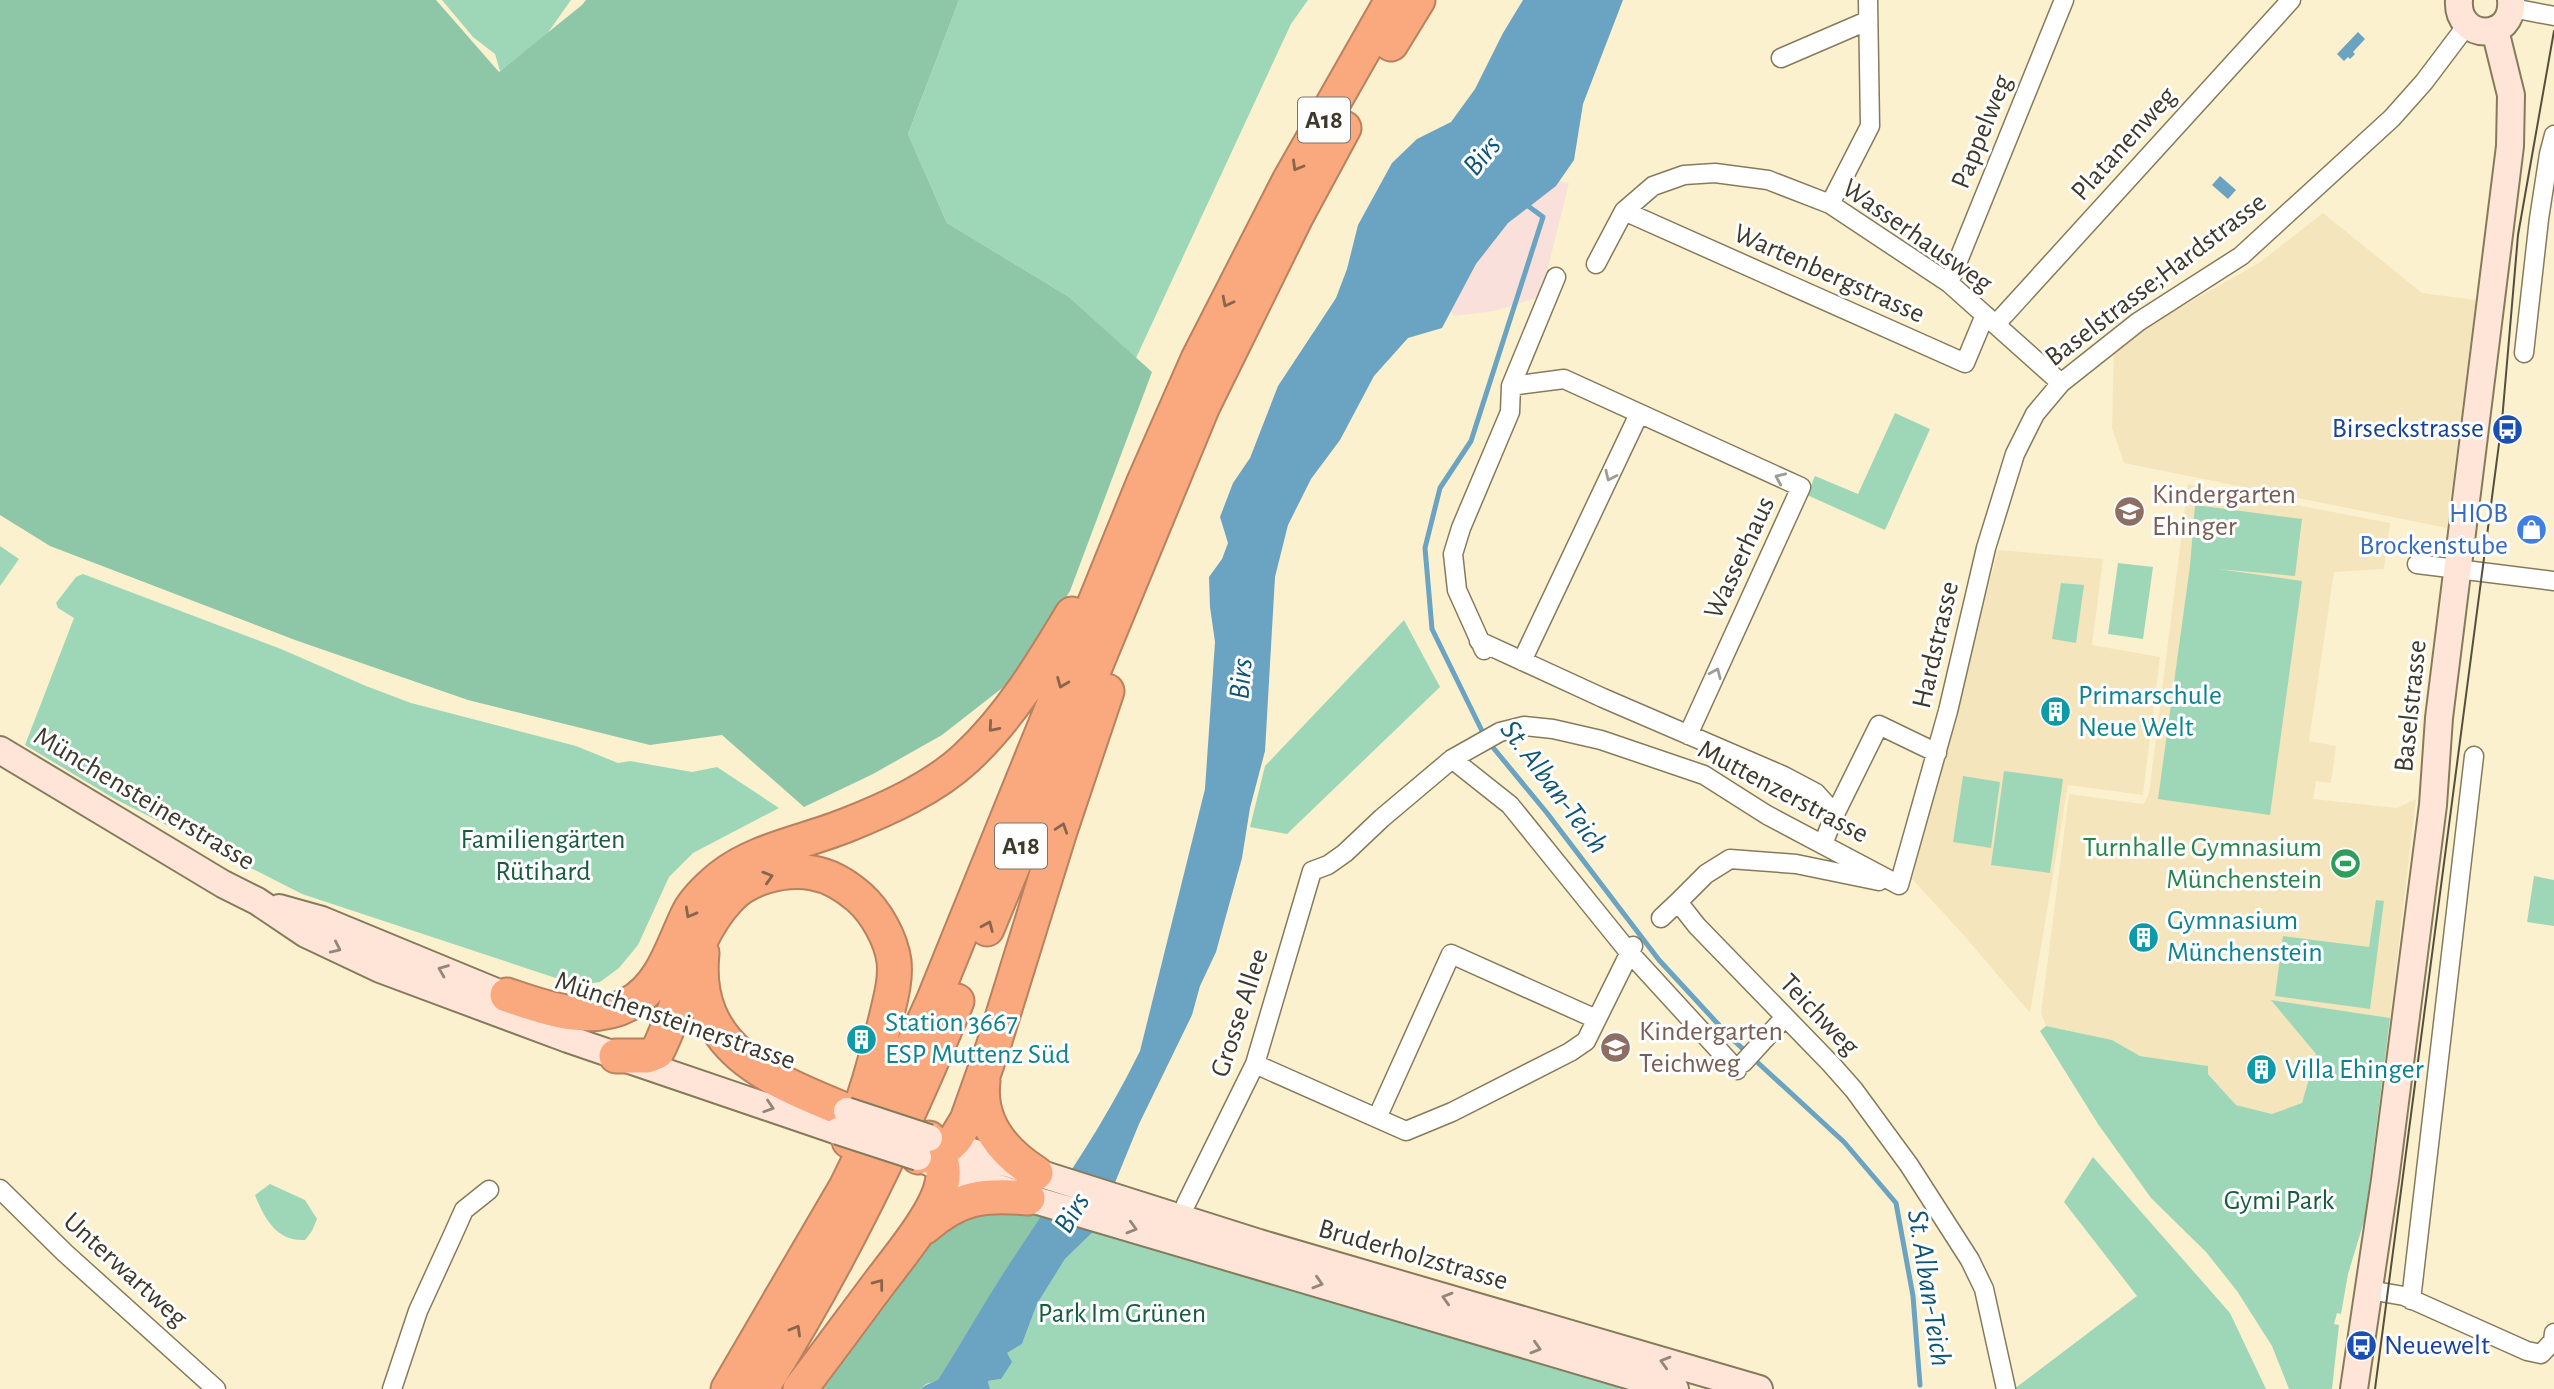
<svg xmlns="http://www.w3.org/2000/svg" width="2554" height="1389" font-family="'Alegreya Sans',sans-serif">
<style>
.built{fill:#f4e5bc}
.industrial{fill:#fae0da}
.green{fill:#9dd7b8}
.forest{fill:#8dc7a8}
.water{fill:#6ba3c3}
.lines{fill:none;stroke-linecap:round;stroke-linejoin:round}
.stream{stroke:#6ba3c3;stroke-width:5}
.street-casing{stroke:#857b5c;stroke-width:21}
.secondary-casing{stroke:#857b5c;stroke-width:30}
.highway-casing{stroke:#b88160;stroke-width:37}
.street{stroke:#fff;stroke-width:18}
.secondary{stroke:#fee5d8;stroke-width:26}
.highway{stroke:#faa87d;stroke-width:33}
.tram{stroke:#544f3e;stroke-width:2}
.secondary-bridge-casing{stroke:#857b5c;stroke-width:30;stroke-linecap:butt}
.secondary-bridge{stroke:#fee5d8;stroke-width:26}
.oneway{stroke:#89654c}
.oneway2{stroke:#9e9c95}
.oneway3{stroke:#948679}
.labels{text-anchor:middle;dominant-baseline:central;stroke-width:6;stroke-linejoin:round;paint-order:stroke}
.shield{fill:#fefefe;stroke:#77746a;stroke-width:2}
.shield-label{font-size:26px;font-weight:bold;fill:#3d392b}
.street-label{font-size:28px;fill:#3d392b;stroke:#fefefe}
.transit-label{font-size:28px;fill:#164399;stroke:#fefefe;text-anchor:end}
.education-label{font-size:28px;fill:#785e54;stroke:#fefefe;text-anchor:start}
.shop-label{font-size:28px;fill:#366cbe;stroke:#fefefe;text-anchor:end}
.culture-label{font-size:28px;fill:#0d838f;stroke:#fefefe;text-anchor:start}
.park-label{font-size:28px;fill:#165c3f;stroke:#fefefe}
.leisure-label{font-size:28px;fill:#27864d;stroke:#fefefe;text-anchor:end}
.water-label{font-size:30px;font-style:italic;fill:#0e5676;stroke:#fefefe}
</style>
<rect width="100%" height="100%" fill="#fcf1ce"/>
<path class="built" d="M2323,213L2422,293L2476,300L2447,528L2124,463L2112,428L2114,345L2259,263Z
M2188,484L2390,523L2384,569L2334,572L2309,741L2336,746L2331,783L2316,781L2313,799L2397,808L2416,799L2390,1018L2272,1000L2316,1054L2302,1104L2272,1114L2236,1105L2208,1073V1066L2140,1056L2112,1040L2046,1026L2041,1013L2069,794L2143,804L2149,794Z
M1998,550L2103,559L2092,645L2160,657L2143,795L2068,785L2030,1013L1961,932L1912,879Z"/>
<path class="industrial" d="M1405,150L1569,183L1547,272L1536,298L1495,311L1455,316L1422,282L1392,163Z"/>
<path class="green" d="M442,0H571L547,34L500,71L495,54L473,37Z
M959,0H1308L1291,24L1136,358L1069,297L947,223L908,134Z
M1895,413L1930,429L1885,530L1807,495L1815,476L1858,494Z
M2195,505L2302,519L2295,576L2218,569L2302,581L2270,815L2158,799L2190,566Z
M0,546L19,559L0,586Z
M2118,563L2153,567L2143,639L2108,634Z
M83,574L281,649L366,686L411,703L576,746L618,763L630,761L692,772L717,767L779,808L693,853L669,877L638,945L619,968L600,982L577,985L302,894L115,799L25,745L74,618L58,608L56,603L76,577Z
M2061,583L2084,585L2076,643L2052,639Z
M1404,620L1440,687L1287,834L1250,827L1265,766Z
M2004,771L2063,779L2050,873L1991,865Z
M1963,776L2000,782L1991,848L1953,842Z
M2534,876L2554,880V926L2527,922Z
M2376,900L2384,901L2370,1009L2275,996L2283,936L2369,947Z
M2271,1000L2390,1018L2365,1218L2348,1274L2341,1314L2337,1313L2334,1324L2339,1325L2332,1389H2289L2272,1346L2237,1291L2206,1252L2151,1198L2098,1124L2040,1031L2046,1026L2112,1040L2140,1056L2208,1066V1074L2236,1105L2272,1114L2302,1103L2316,1054Z
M2093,1157L2230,1313L2266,1389H2014L2137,1296L2064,1202Z
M270,1184L305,1200L317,1219L312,1231L305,1240C277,1242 264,1218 255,1195Z
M1096,1229L1672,1389H990L988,1381L1001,1379L1007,1353L1022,1344L1037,1304L1065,1259Z"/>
<path class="forest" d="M0,0H436L499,72L582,5L586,0H959L908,134L947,223L1069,297L1152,372L1070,591L1015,678L942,735L873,774L804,807L722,735L650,745L468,700L295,640L50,546L0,515Z
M1009,1208L1043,1215L1007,1268L938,1381L926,1384L921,1389H814L926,1242L951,1217Z"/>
<path class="water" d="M1523,0H1623L1583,104L1574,160L1556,186L1508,223L1476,264L1442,328L1408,338L1374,376L1340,440L1311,479L1288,525L1275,577L1265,751L1250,808L1242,858L1216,952L1200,986L1192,1015L1139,1124L1096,1229L1065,1259L1037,1304L1022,1344L1007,1353L1012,1362L1001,1379L988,1381L990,1389H921L926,1385L938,1380C962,1342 984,1303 1008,1266C1055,1195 1103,1127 1140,1051L1205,789L1215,642L1210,607L1209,577L1222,559L1228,543L1220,517L1233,483L1250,458L1278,386L1336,298L1347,269L1358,225L1392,163L1417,139L1451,122L1475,89L1503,33Z
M2358,32L2365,39L2353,52L2355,54L2350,59L2348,57L2344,61L2337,54Z
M2220,176L2236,190L2228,199L2212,185Z"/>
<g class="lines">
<path class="stream" d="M1524,203L1543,217L1471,441L1440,488L1425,548L1432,629L1486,739L1547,813L1659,960L1730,1037L1844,1142L1896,1203L1913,1296L1920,1385"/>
<defs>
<path id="street" d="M2512,8L2554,16
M1781,58L1867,21
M1830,204L1870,126L1868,0
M1624,211L1965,363L1985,315
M1596,264L1624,211L1653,186L1684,175L1715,173L1768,180L1830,204L1949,283L2061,383
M1949,283L2064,0
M1996,324L2291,0
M2524,353L2539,219L2549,154L2554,135
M1511,386L1564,379L1801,487L1688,735
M2417,564L2554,581
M1479,641L1603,698L1784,776L1816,793L1835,814L1823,844
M1484,650L1457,590L1453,554L1461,528L1510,412L1511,386L1556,277
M1522,661L1639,414
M1452,759L1510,805L1628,951L1737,1070
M1835,814L1879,725L1937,753
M1879,881L1796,864L1730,859L1706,874L1678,902L1697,926L1831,1064L1854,1090L1909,1165L1970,1260L1984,1289L2006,1389
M1899,885L1948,711L1986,548L2015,454L2035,414L2061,383L2138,322L2241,256L2392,118L2424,82L2467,25
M1661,918L1678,902
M1743,1063L1785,1017
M1255,1064L1406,1131L1452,1112L1570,1052L1586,1041L1633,946
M1377,1118L1451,954L1596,1019
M0,1189L65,1253L216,1389
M1186,1204L1255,1064L1312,871L1328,865L1345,853L1382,818L1452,759L1500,732L1524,726L1553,729L1601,740L1704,775L1767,815L1899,885
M2369,1290L2404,1296L2527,1351L2541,1354L2553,1341L2554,1333
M2411,1300L2474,756
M392,1389L418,1311L451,1239L464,1210L489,1190"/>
<path id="secondary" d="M2459,0C2456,42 2515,42 2511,0
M0,750L223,884L257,901L306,934L380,969L568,1039L838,1131
M279,908L322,920L523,1003
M934,1140L1259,1243L1759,1389
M927,1161L943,1169L1028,1198L1675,1389
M2354,1389L2385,1180L2433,805L2439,718L2510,146L2511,95L2495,30"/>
<path id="highway" d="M1391,44L1418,0
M987,929L1203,406L1296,217L1344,128
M702,953C692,1050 772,1080 847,1111
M507,995C545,1008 590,1025 629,1004C663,986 673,944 689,912C696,899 709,887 721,877C757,849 805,842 847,825C887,809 934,788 966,758C1010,717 1042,664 1072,614
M616,1056H647L657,1052C683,1002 689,940 729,898C748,877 785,868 813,873C831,876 845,885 859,897C876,912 891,939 894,961C896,979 891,997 887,1014C877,1057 864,1100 849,1141
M983,1081C978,1122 1003,1152 1036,1173
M918,1157L938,1152L949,1145L956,1138L967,1120L993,1047L1060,831L1107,691
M925,1227C959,1197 983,1194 1028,1198
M728,1389L846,1187L887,1103L934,999L1143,484L1198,359L1289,181L1392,0
M761,1389C839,1266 902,1135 957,1001
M800,1389C827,1354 853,1318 880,1282C898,1258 937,1212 942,1183C946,1167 939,1151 929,1138"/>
</defs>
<use href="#street" class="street-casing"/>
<use href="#secondary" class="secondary-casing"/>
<use href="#highway" class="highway-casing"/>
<use href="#street" class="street"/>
<use href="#secondary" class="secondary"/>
<use href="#highway" class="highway"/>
<path class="tram" d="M2375,1389L2502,421L2518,235L2554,31"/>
<defs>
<path id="secondary-bridge" d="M847,1111L929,1138
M838,1131L918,1157"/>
</defs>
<use href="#secondary-bridge" class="secondary-bridge-casing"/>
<use href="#secondary-bridge" class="secondary-bridge"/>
</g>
<defs><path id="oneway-chevron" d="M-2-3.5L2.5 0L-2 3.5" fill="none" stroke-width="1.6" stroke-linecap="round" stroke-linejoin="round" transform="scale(1.75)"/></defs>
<g class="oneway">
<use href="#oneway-chevron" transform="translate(1297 166) rotate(120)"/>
<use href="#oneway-chevron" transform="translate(1227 302) rotate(117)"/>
<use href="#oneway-chevron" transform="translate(1062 683) rotate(112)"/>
<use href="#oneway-chevron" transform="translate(993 727) rotate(131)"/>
<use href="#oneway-chevron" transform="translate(1062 828) rotate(-72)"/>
<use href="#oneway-chevron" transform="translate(768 877) rotate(-17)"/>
<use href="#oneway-chevron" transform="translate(690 913) rotate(119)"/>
<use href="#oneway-chevron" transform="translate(988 926) rotate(-67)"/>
<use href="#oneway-chevron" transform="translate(879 1284) rotate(-53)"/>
<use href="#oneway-chevron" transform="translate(796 1330) rotate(-60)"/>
</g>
<g class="oneway2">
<use href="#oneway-chevron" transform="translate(1610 476) rotate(115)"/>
<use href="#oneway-chevron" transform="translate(1780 478) rotate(-156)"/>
<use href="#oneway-chevron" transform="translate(1716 673) rotate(-66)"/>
</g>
<g class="oneway3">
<use href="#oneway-chevron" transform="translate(336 948) rotate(25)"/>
<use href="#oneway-chevron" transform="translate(443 970) rotate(-158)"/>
<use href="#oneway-chevron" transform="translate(769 1107) rotate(18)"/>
<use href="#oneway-chevron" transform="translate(1132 1228) rotate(16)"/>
<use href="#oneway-chevron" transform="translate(1318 1283) rotate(17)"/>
<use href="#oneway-chevron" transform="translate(1447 1298) rotate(-164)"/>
<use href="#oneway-chevron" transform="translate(1536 1348) rotate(17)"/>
<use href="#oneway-chevron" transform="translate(1665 1362) rotate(-164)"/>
</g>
<defs>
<symbol id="bus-disc" viewBox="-11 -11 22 22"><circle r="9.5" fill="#1a4fb4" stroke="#fefefe"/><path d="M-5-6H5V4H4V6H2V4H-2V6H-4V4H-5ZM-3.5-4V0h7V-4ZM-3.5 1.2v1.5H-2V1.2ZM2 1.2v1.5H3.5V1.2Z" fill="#fff"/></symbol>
<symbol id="school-disc" viewBox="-11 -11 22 22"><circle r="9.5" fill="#8d6e63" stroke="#fefefe"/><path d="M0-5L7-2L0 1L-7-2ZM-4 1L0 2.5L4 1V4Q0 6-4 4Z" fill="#fff"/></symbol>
<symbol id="shop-disc" viewBox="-11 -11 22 22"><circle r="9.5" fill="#3f7fe0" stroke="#fefefe"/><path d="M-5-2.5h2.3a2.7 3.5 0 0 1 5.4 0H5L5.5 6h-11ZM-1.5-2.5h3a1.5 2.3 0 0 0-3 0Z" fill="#fff"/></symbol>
<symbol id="building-disc" viewBox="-11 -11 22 22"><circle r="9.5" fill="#0f9aa8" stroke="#fefefe"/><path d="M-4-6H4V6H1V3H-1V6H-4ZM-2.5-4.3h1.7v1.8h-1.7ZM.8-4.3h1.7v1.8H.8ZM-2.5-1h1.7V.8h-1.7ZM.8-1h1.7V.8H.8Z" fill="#fff"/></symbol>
<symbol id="stadium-disc" viewBox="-11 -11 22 22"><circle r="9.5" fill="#2e9e5b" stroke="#fefefe"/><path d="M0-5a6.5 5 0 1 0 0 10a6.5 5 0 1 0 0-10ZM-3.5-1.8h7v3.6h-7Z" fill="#fff"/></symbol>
</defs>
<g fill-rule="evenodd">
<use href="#bus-disc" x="2490" y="412" width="35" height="35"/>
<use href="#school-disc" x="2112" y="494" width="35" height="35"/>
<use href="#shop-disc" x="2514" y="512" width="35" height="35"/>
<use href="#building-disc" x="2038" y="694" width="35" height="35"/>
<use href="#stadium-disc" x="2328" y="846" width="35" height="35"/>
<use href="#building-disc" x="2126" y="920" width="35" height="35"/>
<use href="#building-disc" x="844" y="1022" width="35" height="35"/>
<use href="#school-disc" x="1598" y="1030" width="35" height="35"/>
<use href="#building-disc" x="2244" y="1052" width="35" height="35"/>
<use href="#bus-disc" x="2344" y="1328" width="35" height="35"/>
</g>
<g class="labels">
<g class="shield">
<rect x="1298" y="97.5" width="52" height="45" rx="5"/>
<rect x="995" y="823.5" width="52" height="45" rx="5"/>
</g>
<g class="shield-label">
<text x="1324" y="120">A18</text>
<text x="1021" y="846">A18</text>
</g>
<g class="street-label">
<text transform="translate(1982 132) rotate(-68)">Pappelweg</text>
<text transform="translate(2124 144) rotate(-48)">Platanenweg</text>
<text transform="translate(1917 236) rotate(35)">Wasserhausweg</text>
<text transform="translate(1829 274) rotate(24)">Wartenbergstrasse</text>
<text transform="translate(2156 280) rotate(-37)">Baselstrasse;Hardstrasse</text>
<text transform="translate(1740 558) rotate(-65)">Wasserhaus</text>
<text transform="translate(1936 645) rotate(-77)">Hardstrasse</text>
<text transform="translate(2411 706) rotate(-84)">Baselstrasse</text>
<text transform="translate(1783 792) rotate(28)">Muttenzerstrasse</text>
<text transform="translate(144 799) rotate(31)">Münchensteinerstrasse</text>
<text transform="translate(1240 1013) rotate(-72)">Grosse Allee</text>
<text transform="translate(1819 1015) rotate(46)">Teichweg</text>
<text transform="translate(675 1021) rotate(19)">Münchensteinerstrasse</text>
<text transform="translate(1413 1255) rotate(16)">Bruderholzstrasse</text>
<text transform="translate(125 1270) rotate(42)">Unterwartweg</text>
</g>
<g class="transit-label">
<text x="2484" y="429">Birseckstrasse</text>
<text x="2384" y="1346" text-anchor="start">Neuewelt</text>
</g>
<g class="education-label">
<text x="2152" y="495">Kindergarten<tspan x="2152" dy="32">Ehinger</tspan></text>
<text x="1639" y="1032">Kindergarten<tspan x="1639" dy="32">Teichweg</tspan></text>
</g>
<g class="shop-label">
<text x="2508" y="514">HIOB<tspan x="2508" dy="32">Brockenstube</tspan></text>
</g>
<g class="culture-label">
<text x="2078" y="696">Primarschule<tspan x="2078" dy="32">Neue Welt</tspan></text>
<text x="2167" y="921">Gymnasium<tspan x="2167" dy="32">Münchenstein</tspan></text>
<text x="885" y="1023">Station 3667<tspan x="885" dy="32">ESP Muttenz Süd</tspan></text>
<text x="2285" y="1070">Villa Ehinger</text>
</g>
<g class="park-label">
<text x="543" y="840">Familiengärten<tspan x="543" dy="32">Rütihard</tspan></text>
<text x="2279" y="1201">Gymi Park</text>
<text x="1122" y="1314">Park Im Grünen</text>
</g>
<g class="leisure-label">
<text x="2322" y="848">Turnhalle Gymnasium<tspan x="2322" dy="32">Münchenstein</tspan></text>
</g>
<g class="water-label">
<text transform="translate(1482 156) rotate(-50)">Birs</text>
<text transform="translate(1241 679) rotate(-85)">Birs</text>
<text transform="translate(1554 787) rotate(53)">St. Alban-Teich</text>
<text transform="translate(1072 1213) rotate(-59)">Birs</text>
<text transform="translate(1929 1288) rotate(81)">St. Alban-Teich</text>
</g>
</g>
</svg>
